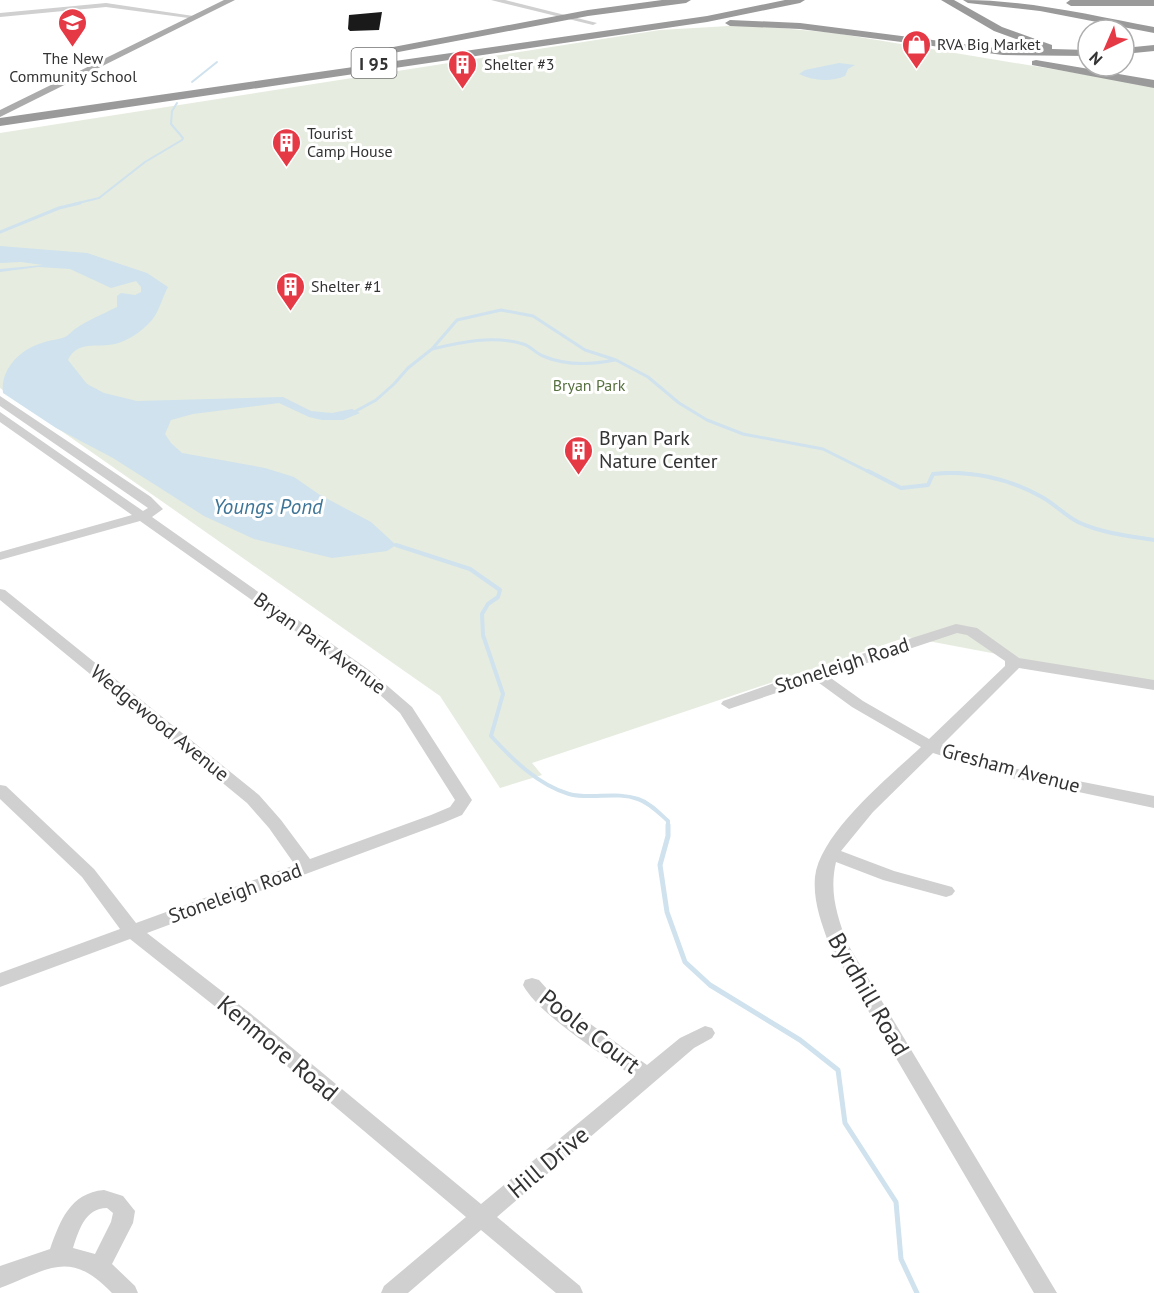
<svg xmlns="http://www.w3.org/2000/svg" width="1154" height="1293" font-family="'PT Sans',sans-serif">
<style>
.green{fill:#e6ecdf}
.water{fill:#cfe2ee}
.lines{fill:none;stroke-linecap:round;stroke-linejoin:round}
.stream-far3{stroke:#cfe2ee;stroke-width:2}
.stream-far2{stroke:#cfe2ee;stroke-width:3}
.stream-far1{stroke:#cfe2ee;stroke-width:4}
.stream{stroke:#cfe2ee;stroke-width:5}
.building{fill:#1a1a1a}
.minor{fill:#d0d0d0;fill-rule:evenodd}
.major{fill:#ababab;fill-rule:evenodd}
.highway{fill:#9a9a9a;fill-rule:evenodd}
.labels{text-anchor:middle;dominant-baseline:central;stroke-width:6;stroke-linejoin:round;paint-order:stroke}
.far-poi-label{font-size:16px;fill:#333;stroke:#fff;text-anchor:start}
.far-park-label{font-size:16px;fill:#56703f;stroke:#fff}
.shield{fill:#fff;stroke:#707070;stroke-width:1.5}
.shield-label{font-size:18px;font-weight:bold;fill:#333}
.poi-label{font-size:20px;fill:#333;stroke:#fff;text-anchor:start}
.street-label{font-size:20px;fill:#333;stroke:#fff}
.water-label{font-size:21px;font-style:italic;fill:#3f7597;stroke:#fff}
.near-street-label{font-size:24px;fill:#333;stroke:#fff}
</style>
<rect width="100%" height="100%" fill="#fff"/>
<path class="green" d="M746,25L835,33L1154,86V684L907,637L532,763L542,775L500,788L440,696L0,388V133L660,30Z"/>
<path class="water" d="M839,63L855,65L848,69L845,76C831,82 813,81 799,74L805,70Z
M0,246L87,253L147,273L168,287C162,298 159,312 151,321C142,331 128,341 115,344C97,348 77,340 68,360L87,384L104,393L137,401L283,397L311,411L332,413L352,409L360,413L343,420H322L309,417L279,403L193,414L171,420L165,434L171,443L182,453L265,468L294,477L320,495L371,522L396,545L387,551L332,558L254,539L204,516L113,458L56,428L3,393C0,370 20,349 42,343C49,340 58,340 65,337C69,335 72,331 75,329C88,320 103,314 117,307V296L121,293L135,295L141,292V287L136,281L111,288L70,269L38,267L0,272V269L43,265L21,262L0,263Z"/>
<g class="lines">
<path class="stream-far3" d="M192,82L217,62
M74,204L99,198L145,162L182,140L183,138L171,124L172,111L177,103"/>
<path class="stream-far2" d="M0,232L59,208L80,203
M432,349C461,342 493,335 523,344C531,346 535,353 543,356C566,366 590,365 615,360
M356,411L376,400L394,384L408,368L432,349L457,320L501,310L533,316L585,350L616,360L648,377L679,403L707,420L743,434L823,449L871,473
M943,473H962"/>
<path class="stream-far1" d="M868,471L901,488L928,485L933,474C969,470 1008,478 1040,496C1054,503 1064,515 1078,522C1101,533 1129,536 1154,540
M396,545L470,569L500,590L498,597L488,604L482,614L483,635L503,694L491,736C512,759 538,785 569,794C591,800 616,791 638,799C650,803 659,813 668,821V827"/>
<path class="stream" d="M668,825V836L660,865L667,912L685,962L710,985L800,1040L838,1070L845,1123L896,1202L901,1259L917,1293"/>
</g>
<path class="building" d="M382,12L379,30L350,31L348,29L349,15Z"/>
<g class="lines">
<path class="minor" d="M491,0H505L597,23L593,25Z
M106,3L200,17L196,19L106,7L0,17V13Z
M0,396L151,497L163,509L152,517L369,670L412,707L472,800L462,815L443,823L147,933L250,1013L481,1204L634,1077C604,1055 539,1015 523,985L525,980L532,978L539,980L556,999L647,1065L680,1038L705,1026L712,1028L715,1033L712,1038L694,1048L497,1217L580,1286L583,1293H556L481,1230L408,1293H381L384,1286L466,1217L236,1023L130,939L0,987V973L120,929L82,877L0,799V785L6,786L94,869L136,923L295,865L269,828L247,803L0,600V589L5,590L259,795L281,820L310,859L431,815L450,807L455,800L400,713L359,676L140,521L0,560V552L132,515L0,422V412L143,511L148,508L0,406Z
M956,624L977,628L1019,658L1154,680V690L1019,668L942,745L1012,768L1154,796V808L1012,778L933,753L873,812L841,851L894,871L952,887L955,891L952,895L946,897L883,880L836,862C829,892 837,915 847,943L1057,1293H1034L829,944C821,922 813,901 815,877C820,833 889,777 921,747L852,707L815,680L729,709L721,704L723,701L811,670ZM957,633L967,635L1005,661V666L929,739L863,701L828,676Z
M104,1190L123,1196L135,1211L133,1223L112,1264L135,1286L138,1293H112C69,1248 48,1270 0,1288V1266L50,1249C60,1221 70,1193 104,1190ZM107,1208L113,1213L111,1222L95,1254L73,1248C79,1230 85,1208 107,1208Z"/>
<path class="major" d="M224,0H235L0,117V110Z"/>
<path class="highway" d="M662,0H691L686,3L588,16L367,58L361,55L367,52L588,10Z
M785,0H805L800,3L707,22L0,126V118L707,16Z
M941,0H954L1002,27L1052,45V49L1088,50V56L1003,55L800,29L730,26L725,23L730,20L800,23L1003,49H1043L994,31Z
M963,0C1028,0 1090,15 1154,27V33L1040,11L968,3Z
M1154,0V6H1071L1066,3L1070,0Z
M1154,45V51L1124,54V48Z
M1036,60L1154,80V88L1032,65V61Z"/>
</g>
<defs>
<symbol id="school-pin" viewBox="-11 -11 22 30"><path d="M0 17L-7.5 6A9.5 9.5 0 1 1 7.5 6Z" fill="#e63946" stroke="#fff"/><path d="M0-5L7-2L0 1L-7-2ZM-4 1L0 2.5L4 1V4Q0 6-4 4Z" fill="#fff"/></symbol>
<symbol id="shop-pin" viewBox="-11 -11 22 30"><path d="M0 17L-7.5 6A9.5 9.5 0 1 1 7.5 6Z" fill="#e63946" stroke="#fff"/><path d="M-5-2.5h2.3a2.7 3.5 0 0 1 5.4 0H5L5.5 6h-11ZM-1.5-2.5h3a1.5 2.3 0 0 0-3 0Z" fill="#fff"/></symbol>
<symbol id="building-pin" viewBox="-11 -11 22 30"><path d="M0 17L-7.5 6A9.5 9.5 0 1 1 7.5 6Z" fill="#e63946" stroke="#fff"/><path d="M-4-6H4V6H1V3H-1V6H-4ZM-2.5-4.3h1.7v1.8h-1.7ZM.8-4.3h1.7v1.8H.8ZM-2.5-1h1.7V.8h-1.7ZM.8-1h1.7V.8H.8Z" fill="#fff"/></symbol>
</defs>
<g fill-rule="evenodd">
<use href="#school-pin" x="56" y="6" width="33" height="45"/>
<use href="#shop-pin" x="900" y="28" width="33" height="45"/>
<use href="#building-pin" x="446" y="48" width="33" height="45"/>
<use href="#building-pin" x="270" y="126" width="33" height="45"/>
<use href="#building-pin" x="274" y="270" width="33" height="45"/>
<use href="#building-pin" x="562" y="434" width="33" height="45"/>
</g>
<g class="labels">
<g class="far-poi-label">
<text x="937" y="44">RVA Big Market</text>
<text x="73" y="58" text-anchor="middle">The New<tspan x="73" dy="18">Community School</tspan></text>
<text x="484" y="64">Shelter #3</text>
<text x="307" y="133">Tourist<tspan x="307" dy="18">Camp House</tspan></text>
<text x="311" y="286">Shelter #1</text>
</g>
<g class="far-park-label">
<text x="589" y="385">Bryan Park</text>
</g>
<rect class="shield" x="351.5" y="48" width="45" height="30" rx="4.5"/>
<g class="shield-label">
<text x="374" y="63">I 95</text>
</g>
<g class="poi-label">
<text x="599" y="438">Bryan Park<tspan x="599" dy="23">Nature Center</tspan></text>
</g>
<g class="street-label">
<text transform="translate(320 643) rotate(36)">Bryan Park Avenue</text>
<text transform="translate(842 665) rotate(-18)">Stoneleigh Road</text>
<text transform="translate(160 723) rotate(39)">Wedgewood Avenue</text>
<text transform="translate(1011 768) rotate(15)">Gresham Avenue</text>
<text transform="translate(235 893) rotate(-20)">Stoneleigh Road</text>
</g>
<g class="water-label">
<text x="268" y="506">Youngs Pond</text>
</g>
<g class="near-street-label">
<text transform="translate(869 994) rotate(60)">Byrdhill Road</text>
<text transform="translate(590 1031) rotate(38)">Poole Court</text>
<text transform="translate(278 1048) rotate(40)">Kenmore Road</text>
<text transform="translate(548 1162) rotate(-40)">Hill Drive</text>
</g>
</g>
<g transform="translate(1106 48) rotate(224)"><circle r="28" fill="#ffffff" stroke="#adadad" stroke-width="1.5"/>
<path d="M0-4.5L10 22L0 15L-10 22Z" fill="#e63946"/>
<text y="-9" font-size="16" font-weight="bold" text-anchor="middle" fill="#333333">N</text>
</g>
</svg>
